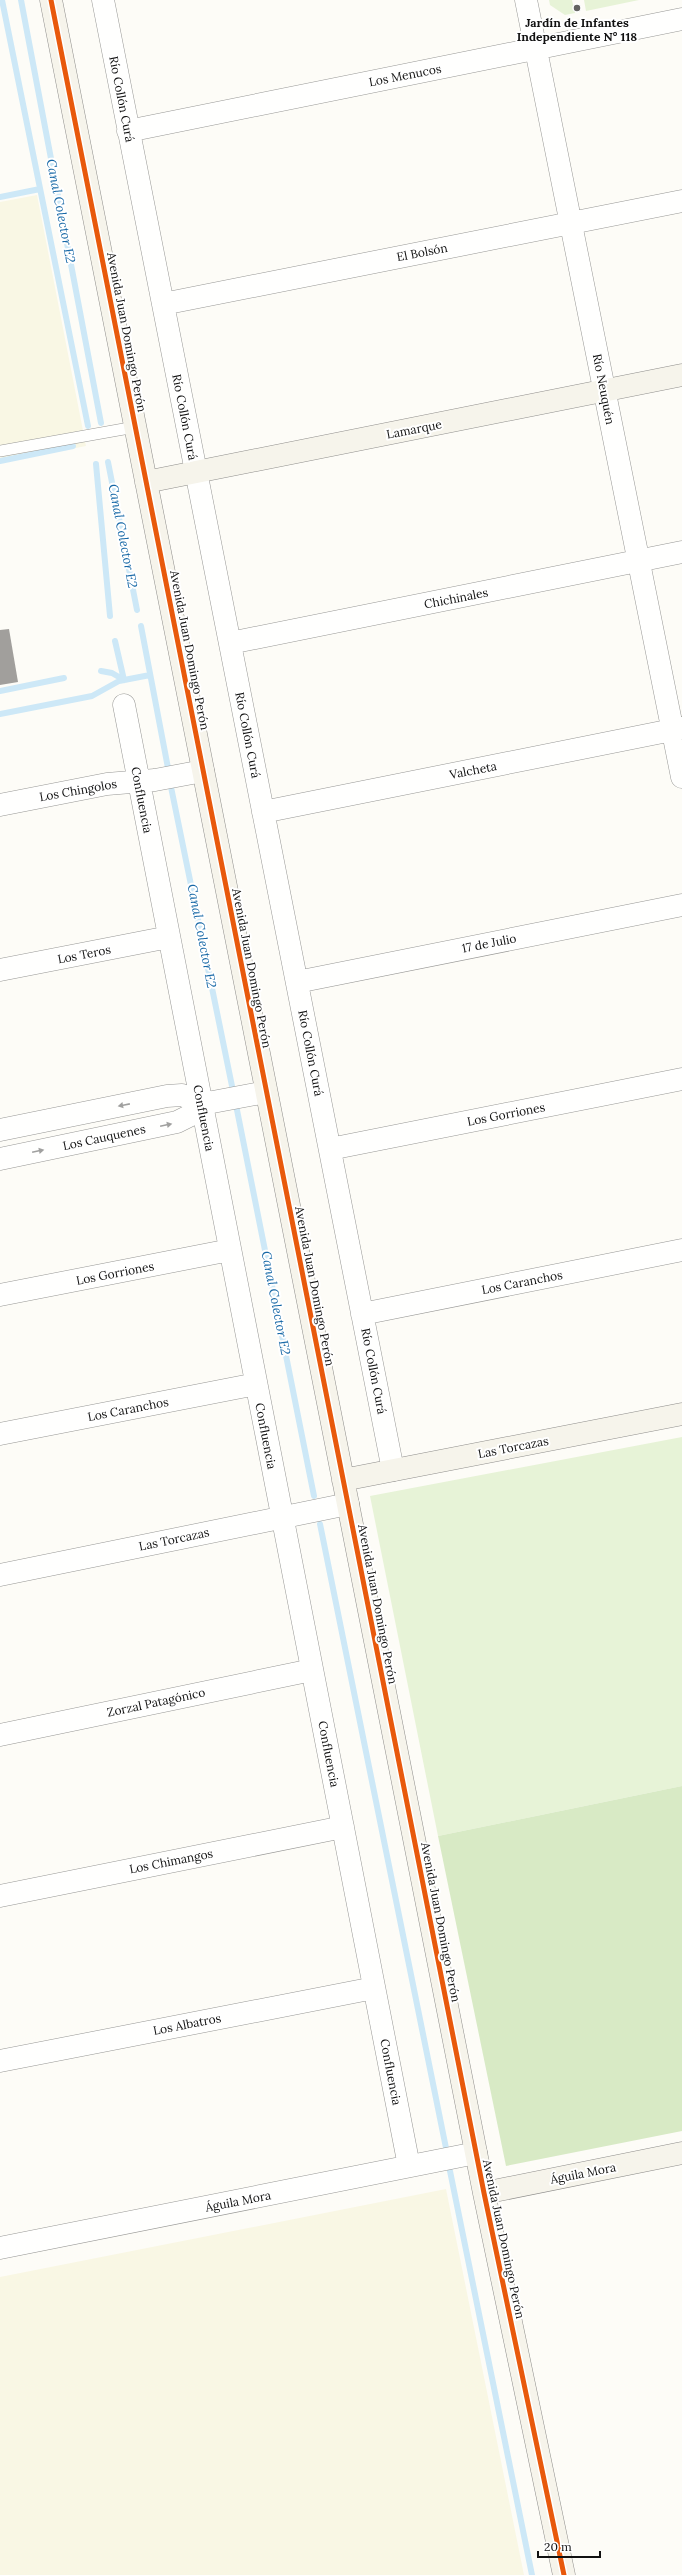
<svg xmlns="http://www.w3.org/2000/svg" width="682" height="2575" font-family="Lora,serif">
<style>
.farmland{fill:#f9f7e4}
.green{fill:#e7f3d7}
.forest{fill:#d8eac5}
.lines{fill:none;stroke-linecap:round;stroke-linejoin:round}
.stream{stroke:#cde8f7;stroke-width:6}
.building{fill:#a19f9c}
.lane-casing{stroke:#979795;stroke-width:12}
.street-casing{stroke:#979795;stroke-width:23}
.secondary-casing{stroke:#8e8d8b;stroke-width:23}
.lane{stroke:#fffffe;stroke-width:11}
.street{stroke:#fffffe;stroke-width:22}
.secondary{stroke:#f6f4eb;stroke-width:22}
.cycleway-casing{stroke:#fff;stroke-width:8}
.cycleway{stroke:#e8590c;stroke-width:5}
.oneway{fill:#a0a09f}
.poi-dot{fill:#646362;stroke:#fff;stroke-width:1.5}
.labels{text-anchor:middle;dominant-baseline:central;stroke-width:4;stroke-linejoin:round;paint-order:stroke}
.poi-label{font-size:12px;font-weight:bold;fill:#111;stroke:#fff}
.street-label{font-size:12px;fill:#111;stroke:#fff}
.water-label{font-size:13px;font-style:italic;fill:#1768a6;stroke:#fff}
</style>
<rect width="100%" height="100%" fill="#fdfcf7"/>
<path class="farmland" d="M37,195L86,446L0,463V202Z
M446,2189L524,2575H0V2277Z"/>
<path class="green" d="M549,0H572L575,13L565,15L550,5Z
M584,0H639L586,11Z
M682,1437V1786L438,1836L370,1496Z"/>
<path class="forest" d="M682,1786V2131L506,2166L438,1836Z"/>
<g class="lines">
<path class="stream" d="M2,0L88,426
M21,0L101,423
M0,197L40,189
M0,461L73,446
M108,462L137,610
M96,464L110,616
M141,626L168,768
M115,641L124,680
M101,671L112,673L124,680
M0,691L64,678
M0,714L92,696L119,681L150,675
M171,787L232,1086
M237,1110L314,1496
M320,1524L446,2148
M450,2171L532,2575"/>
</g>
<path class="building" d="M9,629L18,682L0,685V630Z"/>
<g class="lines">
<defs>
<path id="lane" d="M0,451L135,427"/>
<path id="street" d="M103,0L393,1470
M526,0L682,777
M128,131L682,19
M163,304L682,201
M230,643L682,552
M124,705L409,2166
M0,805L107,784L155,780L203,771
M263,812L682,728
M0,970L169,937
M297,982L682,905
M0,1130L167,1096L182,1095L202,1104
M330,1149L682,1079
M0,1159L177,1122L193,1114L202,1104L266,1092
M0,1295L230,1250
M362,1314L682,1250
M0,1434L256,1384
M0,1575L348,1504
M0,1735L312,1670
M0,1896L343,1827
M0,2061L374,1988
M0,2248L476,2153"/>
<path id="secondary" d="M51,0L484,2193L564,2575
M146,482L682,375
M343,1480L682,1414
M484,2193L682,2153"/>
</defs>
<use href="#lane" class="lane-casing"/>
<use href="#street" class="street-casing"/>
<use href="#secondary" class="secondary-casing"/>
<use href="#lane" class="lane"/>
<use href="#street" class="street"/>
<use href="#secondary" class="secondary"/>
<defs>
<path id="cycleway" d="M51,0L484,2193L564,2575"/>
</defs>
<use href="#cycleway" class="cycleway-casing"/>
<use href="#cycleway" class="cycleway"/>
</g>
<defs><path id="oneway-solid" d="M-6-.8H1V-3.2L6.5 0L1 3.2V.8H-6Z"/></defs>
<g class="oneway">
<use href="#oneway-solid" transform="translate(124 1105) rotate(169)"/>
<use href="#oneway-solid" transform="translate(166 1125) rotate(-12)"/>
<use href="#oneway-solid" transform="translate(38 1151) rotate(-12)"/>
</g>
<circle class="poi-dot" cx="577" cy="8" r="4"/>
<g class="labels">
<g class="poi-label">
<text x="577" y="22">Jardín de Infantes<tspan x="577" dy="14">Independiente N° 118</tspan></text>
</g>
<g class="street-label">
<text transform="translate(405 75) rotate(-11)">Los Menucos</text>
<text transform="translate(122 99) rotate(79)">Río Collón Curá</text>
<text transform="translate(422 252) rotate(-11)">El Bolsón</text>
<text transform="translate(127 332) rotate(79)">Avenida Juan Domingo Perón</text>
<text transform="translate(604 389) rotate(79)">Río Neuquén</text>
<text transform="translate(185 417) rotate(79)">Río Collón Curá</text>
<text transform="translate(414 429) rotate(-11)">Lamarque</text>
<text transform="translate(456 598) rotate(-11)">Chichinales</text>
<text transform="translate(190 650) rotate(79)">Avenida Juan Domingo Perón</text>
<text transform="translate(248 735) rotate(79)">Río Collón Curá</text>
<text transform="translate(473 770) rotate(-11)">Valcheta</text>
<text transform="translate(78 790) rotate(-10)">Los Chingolos</text>
<text transform="translate(142 800) rotate(79)">Confluencia</text>
<text transform="translate(489 943) rotate(-11)">17 de Julio</text>
<text transform="translate(84 954) rotate(-11)">Los Teros</text>
<text transform="translate(252 968) rotate(79)">Avenida Juan Domingo Perón</text>
<text transform="translate(311 1053) rotate(79)">Río Collón Curá</text>
<text transform="translate(506 1114) rotate(-11)">Los Gorriones</text>
<text transform="translate(204 1118) rotate(79)">Confluencia</text>
<text transform="translate(104 1137) rotate(-12)">Los Cauquenes</text>
<text transform="translate(115 1273) rotate(-11)">Los Gorriones</text>
<text transform="translate(522 1282) rotate(-11)">Los Caranchos</text>
<text transform="translate(315 1286) rotate(79)">Avenida Juan Domingo Perón</text>
<text transform="translate(374 1371) rotate(79)">Río Collón Curá</text>
<text transform="translate(128 1409) rotate(-11)">Los Caranchos</text>
<text transform="translate(266 1436) rotate(79)">Confluencia</text>
<text transform="translate(513 1447) rotate(-11)">Las Torcazas</text>
<text transform="translate(174 1539) rotate(-12)">Las Torcazas</text>
<text transform="translate(378 1604) rotate(79)">Avenida Juan Domingo Perón</text>
<text transform="translate(156 1702) rotate(-12)">Zorzal Patagónico</text>
<text transform="translate(329 1754) rotate(79)">Confluencia</text>
<text transform="translate(171 1861) rotate(-11)">Los Chimangos</text>
<text transform="translate(441 1922) rotate(79)">Avenida Juan Domingo Perón</text>
<text transform="translate(187 2024) rotate(-11)">Los Albatros</text>
<text transform="translate(391 2072) rotate(79)">Confluencia</text>
<text transform="translate(583 2173) rotate(-11)">Águila Mora</text>
<text transform="translate(238 2201) rotate(-11)">Águila Mora</text>
<text transform="translate(504 2239) rotate(78)">Avenida Juan Domingo Perón</text>
</g>
<g class="water-label">
<text transform="translate(61 211) rotate(79)">Canal Colector E2</text>
<text transform="translate(123 536) rotate(79)">Canal Colector E2</text>
<text transform="translate(202 936) rotate(79)">Canal Colector E2</text>
<text transform="translate(276 1303) rotate(79)">Canal Colector E2</text>
</g>
</g>
<path d="M538 2551v6h62v-6" fill="none" stroke="#111111" stroke-width="2"/>
<text x="544" y="2551" font-size="12" fill="#111111" stroke="#ffffff" stroke-width="3" paint-order="stroke">20 m</text>
</svg>
